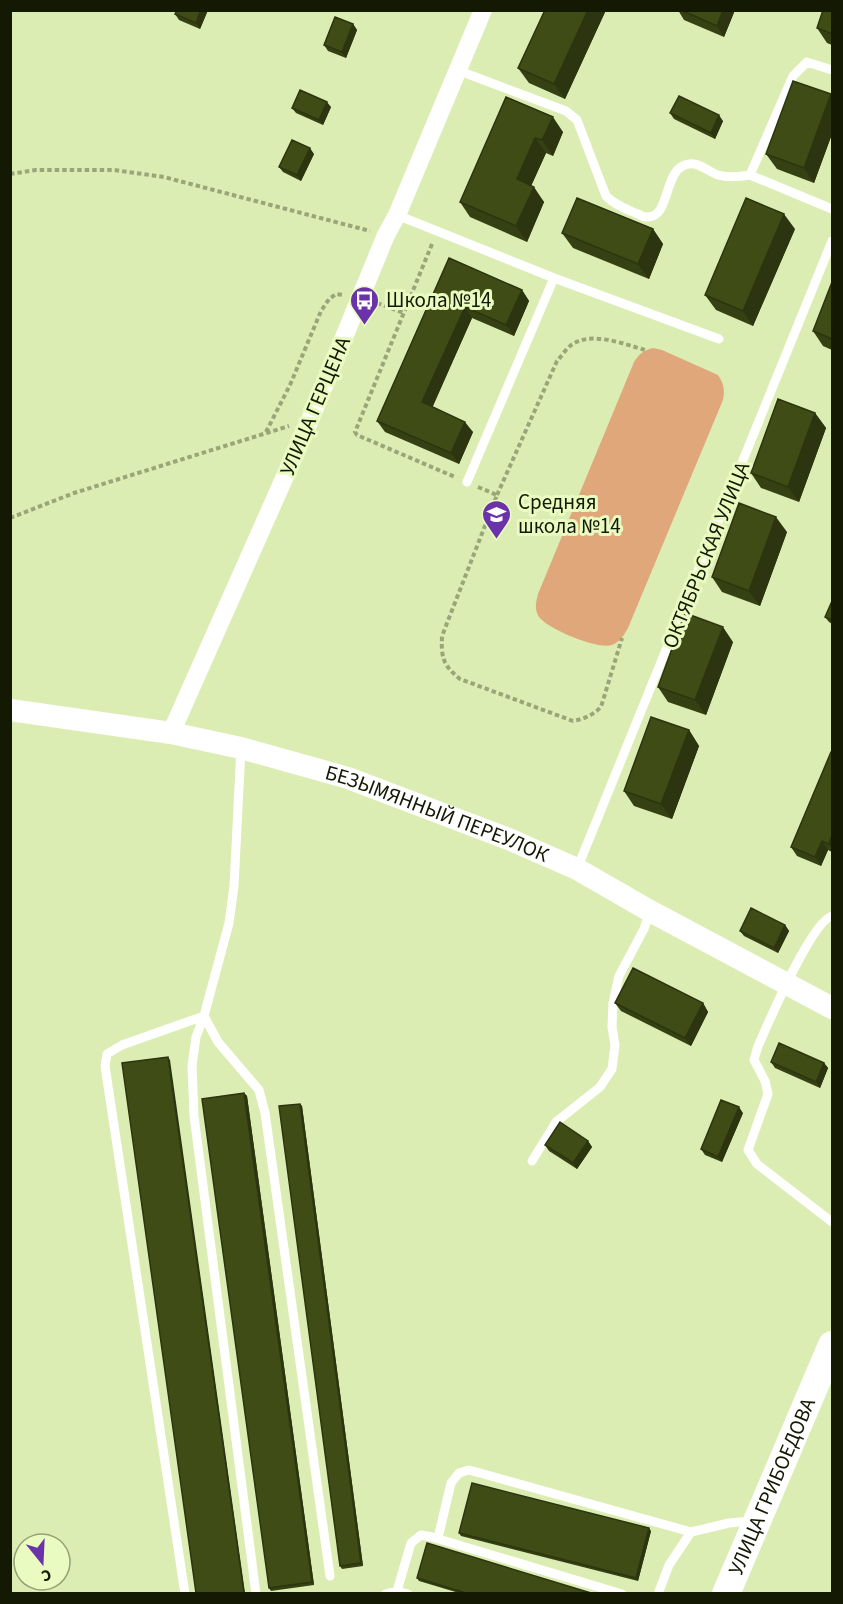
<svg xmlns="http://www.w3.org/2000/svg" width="843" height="1604" font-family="'Source Sans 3',sans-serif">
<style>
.green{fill:#e0a87a}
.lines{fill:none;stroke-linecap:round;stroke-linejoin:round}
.path{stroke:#99a679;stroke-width:4;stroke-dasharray:4.5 3;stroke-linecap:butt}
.service{stroke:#fff;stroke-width:9}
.minor{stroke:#fff;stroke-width:18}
.tertiary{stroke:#fff;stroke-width:22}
.primary{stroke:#fff;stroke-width:28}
.wall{fill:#364113}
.shaded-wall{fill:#2c350f}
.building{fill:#3f4c16;stroke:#2c350f;stroke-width:1.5}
.labels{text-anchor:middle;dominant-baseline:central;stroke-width:6;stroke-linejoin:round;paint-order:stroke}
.poi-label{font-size:21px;fill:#141904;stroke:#e9fbc0;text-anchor:start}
.street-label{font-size:21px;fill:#141904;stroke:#e9fbc0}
</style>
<rect width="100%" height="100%" fill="#dcedb4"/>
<path class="green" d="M653,348L662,350L718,375C724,384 725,390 723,400L628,628C624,635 620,642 612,645C598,650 548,629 539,617C534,609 536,602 538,594L634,362C639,354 644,350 653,348Z"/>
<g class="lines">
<path class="path" d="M10,174L36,170H114L164,177L370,231
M432,244L355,432L357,435L455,477
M377,303L404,313
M266,432L290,385L321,311L329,299L336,294L344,295
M478,487L497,495L442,636C441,658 443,665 460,679L573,721C584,719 593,715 601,707L622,638
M497,495L557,361C561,357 565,350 570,346C589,330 624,344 645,350
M10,518L74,493L289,426"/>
<path class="service" d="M457,70L566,111L577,120L606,196C614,204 622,207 633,212C637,213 642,217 646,217C672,219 662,167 689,164C699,162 709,172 718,175C729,178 739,177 750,175L793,76L807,62L832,70
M750,175L832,209
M397,215L554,278L719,339
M467,482L554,278
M241,748L234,886L229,923L204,1016L196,1037L192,1066L194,1116L256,1594
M577,869L832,241
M832,916C811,922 769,1022 758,1046L754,1060L765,1081L768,1094L748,1150L757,1164L832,1222
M204,1016L218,1042L259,1090L265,1113L330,1576
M532,1161L556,1122L600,1087L612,1069L615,1045L612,1027L613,1003L619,976L644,929L650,911
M438,1538L451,1483L459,1473L469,1470L691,1532
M397,1591L411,1543L421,1535L432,1537L622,1594
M185,1594L105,1066L107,1054L122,1045L204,1016
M385,1594L397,1591L408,1594
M658,1594L669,1565L691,1532L729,1523L751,1521"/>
<path class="minor" d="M171,733L310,420L386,235L397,215L483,10"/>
<path class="tertiary" id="s1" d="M10,710L171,733L241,748L348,778L511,840L577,869L650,911L832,1008"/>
<path class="primary" id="s2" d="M726,1594L832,1345"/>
</g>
<path class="wall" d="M177,10H208L200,29L179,20L175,14Z
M545,10H606L565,99L529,83L518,68Z
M678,10H735L724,37L684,20Z
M832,10V45L827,43L817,28Z
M353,24L357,30L346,58L328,51L324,45Z
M831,94L832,97V134L814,183L777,169L766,154Z
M506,97L563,132L553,156L546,153L531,186L544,202L527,242L470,217L460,202Z
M331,107L323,125L296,113L292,108Z
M670,113L723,121L715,139L674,119Z
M314,154L301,181L283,172L279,167Z
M653,229L663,244L649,279L573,248L562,233Z
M795,229L753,326L716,310L705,295Z
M449,258L522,290L529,301L514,336L472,318L432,407L473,432L459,464L385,432L377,421Z
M832,282V350L823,346L813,331Z
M815,413L826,428L799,502L761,488L751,473Z
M787,532L760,606L722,592L712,577Z
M832,601V624L829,622L825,617Z
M733,642L706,715L668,702L658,687Z
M689,730L699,746L672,819L634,806L624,791Z
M832,752V852L828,850L821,866L797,856L791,847Z
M785,925L789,931L778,953L744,936L740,931Z
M615,1003H703L708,1012L691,1046L621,1011Z
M771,1062L824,1063L828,1068L820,1088L775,1068Z
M244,1093L247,1096L314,1585L271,1591L269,1588Z
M300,1104L302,1106L363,1566L342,1569L340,1566Z
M743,1113L722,1162L705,1155L701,1149Z
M588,1141L592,1147L577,1169L549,1151L545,1145Z
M651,1531L638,1581L461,1536L459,1533Z
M417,1578L591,1593H459L419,1581Z"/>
<path class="shaded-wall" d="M201,10H208L200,29L196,23Z
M588,10H606L565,99L554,84Z
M723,10H735L724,37L717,26Z
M353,24L357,30L346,58L342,52Z
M831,94L832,97V134L814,183L804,168Z
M327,102L331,107L323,125L319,120Z
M719,115L723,121L715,139L711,133Z
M553,117L563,132L553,156L542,140Z
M535,138L546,153L527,195L517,179Z
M310,148L314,154L301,181L297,175Z
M534,187L544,202L527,242L516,226Z
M784,214L795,229L753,326L743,311Z
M653,229L663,244L649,279L638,264Z
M522,290L529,301L514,336L506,325Z
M465,307L472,318L430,413L422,402Z
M815,413L826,428L799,502L788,487Z
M465,422L473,432L459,464L451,453Z
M776,517L787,532L760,606L749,591Z
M723,627L733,642L706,715L695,700Z
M689,730L699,746L672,819L661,804Z
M832,835V849L829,844Z
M822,841L828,850L821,866L815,857Z
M785,925L789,931L778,953L774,948Z
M703,1003L708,1012L691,1046L685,1038Z
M168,1057L170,1060L245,1593H244Z
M824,1063L828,1068L820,1088L816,1082Z
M244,1093L247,1096L314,1585L312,1582Z
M300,1104L302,1106L363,1566L361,1563Z
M739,1107L743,1113L722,1162L718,1157Z
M588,1141L592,1147L577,1169L573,1163Z
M649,1528L651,1531L638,1581L636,1578Z"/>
<path class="building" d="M177,10H201L196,23L175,14Z
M545,10H588L554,84L518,68Z
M681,10H723L717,26Z
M823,10H832V34L817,28Z
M335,17L353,24L342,52L324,45Z
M793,81L831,94L804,168L766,154Z
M300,90L327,102L319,120L292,108Z
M679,96L719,115L711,133L670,113Z
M506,97L553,117L542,140L535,138L517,179L534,187L516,226L460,202Z
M292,140L310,148L297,175L279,167Z
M577,198L653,229L638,264L562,233Z
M746,198L784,214L743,311L705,295Z
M449,258L522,290L506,325L465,307L422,402L465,422L451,453L377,421Z
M832,282V339L813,331Z
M778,399L815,413L788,487L751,473Z
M739,503L776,517L749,591L712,577Z
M832,601V620L825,617Z
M685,613L723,627L695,700L658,687Z
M651,717L689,730L661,804L624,791Z
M831,752H832V835L829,844L822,841L815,857L791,847Z
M751,908L785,925L774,948L740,931Z
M633,968L703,1003L685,1038L615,1003Z
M779,1043L824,1063L816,1082L771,1062Z
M168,1057L244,1593H196L122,1063Z
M244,1093L312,1582L269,1588L202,1099Z
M721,1100L739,1107L718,1157L701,1149Z
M300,1104L361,1563L340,1566L279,1106Z
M560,1122L588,1141L573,1163L545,1145Z
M472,1483L649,1528L636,1578L459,1533Z
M427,1543L591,1593H466L417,1578Z"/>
<defs>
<symbol id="bus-pin" viewBox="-11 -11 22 30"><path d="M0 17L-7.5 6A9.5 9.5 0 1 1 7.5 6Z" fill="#6b33a9" stroke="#e9fbc0"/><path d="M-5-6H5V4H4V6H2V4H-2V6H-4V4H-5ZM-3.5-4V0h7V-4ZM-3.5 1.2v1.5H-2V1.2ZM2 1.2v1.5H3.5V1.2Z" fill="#fff"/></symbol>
<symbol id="school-pin" viewBox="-11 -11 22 30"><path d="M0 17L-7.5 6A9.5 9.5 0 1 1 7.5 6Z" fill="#6b33a9" stroke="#e9fbc0"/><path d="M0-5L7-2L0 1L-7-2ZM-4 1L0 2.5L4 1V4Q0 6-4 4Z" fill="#fff"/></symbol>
</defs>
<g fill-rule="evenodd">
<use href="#bus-pin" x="348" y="284" width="33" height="45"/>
<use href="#school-pin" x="480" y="498" width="33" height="45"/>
</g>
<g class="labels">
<g class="poi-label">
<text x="386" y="300">Школа №14</text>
<text x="518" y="502">Средняя<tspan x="518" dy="24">школа №14</tspan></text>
</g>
<g class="street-label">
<text transform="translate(315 406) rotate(-67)">УЛИЦА ГЕРЦЕНА</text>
<text transform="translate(706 555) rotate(-68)">ОКТЯБРЬСКАЯ УЛИЦА</text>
<text stroke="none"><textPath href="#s1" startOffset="441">БЕЗЫМЯННЫЙ ПЕРЕУЛОК</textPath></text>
<text stroke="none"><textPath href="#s2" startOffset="117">УЛИЦА ГРИБОЕДОВА</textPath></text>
</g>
</g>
<rect width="843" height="1604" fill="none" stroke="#141904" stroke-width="24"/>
<g transform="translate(42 1562) rotate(162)"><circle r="28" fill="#e9fbc0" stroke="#94a175" stroke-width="1.5"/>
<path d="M0-4.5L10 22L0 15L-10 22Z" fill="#6b33a9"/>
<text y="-9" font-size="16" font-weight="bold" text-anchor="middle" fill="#141904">С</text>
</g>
</svg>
